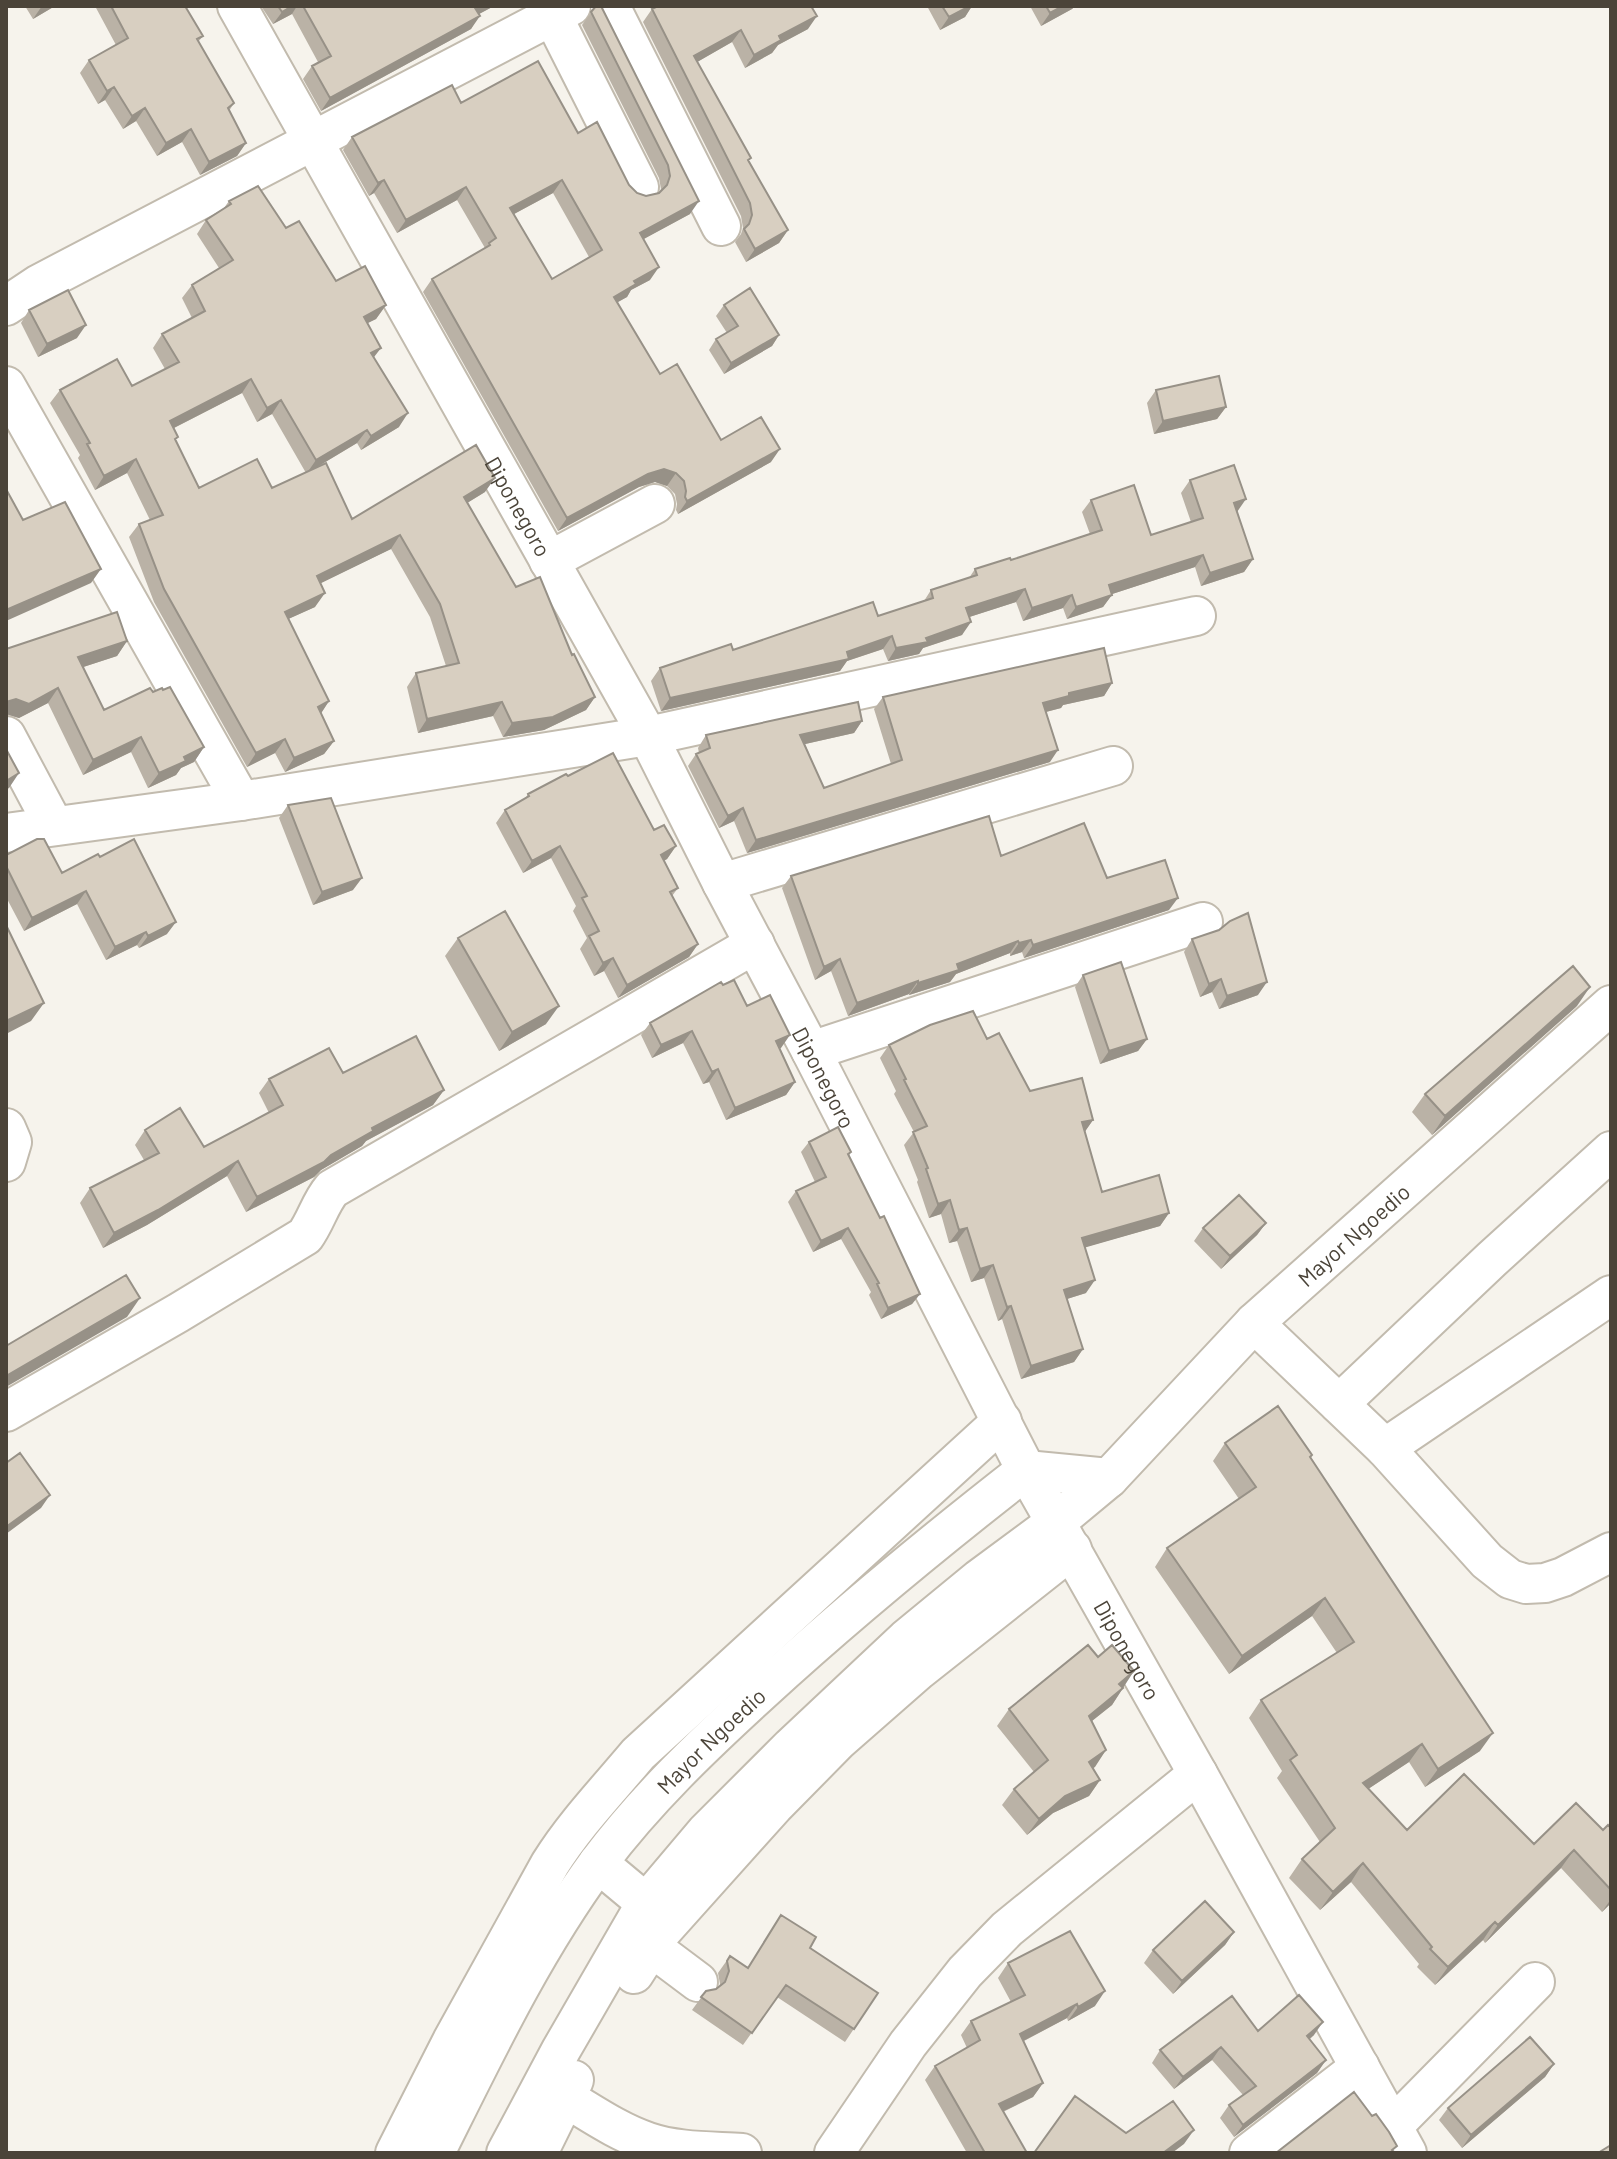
<svg xmlns="http://www.w3.org/2000/svg" width="1617" height="2159" font-family="Barlow,sans-serif">
<style>
.lines{fill:none;stroke-linecap:round;stroke-linejoin:round}
.minor-casing{stroke:#c2bbae;stroke-width:42}
.minor{stroke:#fff;stroke-width:38}
.wall{fill:#bab2a6;fill-rule:evenodd}
.shaded-wall{fill:#979187}
.building{fill:#d8cfc1;stroke:#979187;stroke-width:2;fill-rule:evenodd}
.labels{text-anchor:middle;dominant-baseline:central;stroke-width:6;stroke-linejoin:round;paint-order:stroke}
.street-label{font-size:22px;fill:#4b4439;stroke:#fff}
</style>
<rect width="100%" height="100%" fill="#f6f3ec"/>
<g class="lines">
<defs>
<g id="minor">
<path id="s1" d="M237,6L648,736L722,883L811,1051L1026,1470L1198,1774L1407,2153"/>
<path d="M610,6L721,226"/>
<path d="M552,15L639,187"/>
<path d="M6,306L39,284L571,6"/>
<path d="M6,386L241,801"/>
<path d="M549,561L655,504"/>
<path d="M6,736L54,826"/>
<path d="M6,833L241,801L648,736L1196,616"/>
<path d="M722,883L1113,766"/>
<path d="M811,1051L1203,922"/>
<path d="M6,1128L12,1142L6,1162"/>
<path d="M1254,1323L1385,1448L1487,1561L1510,1579L1526,1584L1545,1583L1563,1577L1611,1552"/>
<path d="M1339,1404L1492,1259L1611,1151"/>
<path d="M6,1412L178,1313L305,1236C316,1221 320,1203 332,1189L755,944"/>
<path d="M1385,1448L1611,1295"/>
<path d="M598,1863L646,1903"/>
<path d="M650,1946L698,1982"/>
<path d="M634,1974L661,1932L774,1806L838,1741L919,1670L1072,1549"/>
<path d="M564,2097C591,2113 618,2132 648,2142C677,2152 712,2151 742,2153"/>
<path d="M1392,2127L1535,1982"/>
<path d="M395,2153L452,2041L550,1864C575,1824 608,1790 638,1754L1002,1421"/>
<path id="s2" d="M435,2153C485,2053 532,1953 598,1863C646,1799 703,1745 761,1692C846,1614 935,1541 1026,1470L1109,1478"/>
<path id="s3" d="M506,2153L561,2050L646,1903L706,1832L791,1747L906,1639L979,1579L1056,1522L1109,1478L1254,1323L1611,1005"/>
<path d="M538,2153L574,2080"/>
<path d="M834,2153L908,2044L965,1972L1007,1929L1198,1774"/>
<path d="M1249,2153L1360,2067"/>
</g>
</defs>
<use href="#minor" class="minor-casing"/>
<use href="#minor" class="minor"/>
</g>
<path class="wall" d="M25,6H55L33,19Z
M95,6H185L203,36L198,42L234,103L229,111L246,143L237,156L200,175L182,142L157,156L136,121L123,129L105,100L98,104L80,73L89,60L116,45Z
M261,6H494L479,14L471,29L321,111L303,79L312,66L318,62L292,14L273,24Z
M596,6L690,214L643,239L650,280L631,290L627,297L617,302L660,374L721,440L771,462L678,514L676,510L677,504L675,494L667,486L655,482L639,487L558,531L423,292L432,279L485,248L457,200L397,233L374,193L369,196L343,150L352,137L461,103L578,133L637,193L646,196L659,193L661,189L659,178L582,25ZM553,193L589,257L552,279L514,214Z
M927,6H972L965,17L940,30Z
M1030,6H1075L1072,9L1041,26Z
M652,9L808,29L778,45L772,53L745,68L732,42L697,62L749,161L788,230L779,243L746,262L735,242L741,234L743,228L741,216L643,22Z
M229,201L286,228L336,281L386,305L376,319L367,323L374,358L399,427L361,450L357,443L312,470L352,519L485,492L467,503L516,587L572,655L595,697L586,710L544,730L503,737L493,716L418,733L407,687L416,673L446,666L430,617L391,549L320,583L315,607L288,619L329,701L321,713L334,741L324,754L285,772L275,753L247,767L154,602L129,537L139,524L150,520L127,473L95,490L78,458L80,455L50,403L60,390L132,386L165,369L153,348L162,334L192,318L182,298L192,285L219,268L197,234L206,220L224,208ZM242,393L257,422L272,414L306,473L272,488H199L176,441L174,428Z
M724,305L779,335L772,346L724,374L709,350L716,339L727,333L716,316Z
M29,310L77,338L38,357L21,323Z
M1156,390L1226,407L1217,419L1154,434L1147,403Z
M1190,480L1237,511L1253,559L1244,572L1201,586L1195,567L1112,594L1103,607L1067,619L1063,608L1023,621L1016,602L969,617L962,635L923,648L919,654L888,661L883,649L847,661L840,671L661,711L651,681L660,668L878,616L924,601L931,590L969,578L975,569L1011,560L1090,534L1082,512L1091,500L1151,535L1191,522L1181,493Z
M127,641L117,656L83,667L104,710L153,692L204,747L194,762L181,768L176,775L148,788L131,752L83,775L48,703L19,718L6,714V649Z
M1112,683L1104,696L1063,705L1061,708L1046,712L1050,762L747,853L734,821L719,828L688,766L696,754L699,753L698,748L706,735L862,721L854,733L805,744L824,788L891,764L874,709L883,697Z
M568,776L654,830L676,846L667,859L664,861L678,888L672,896L698,944L689,957L618,998L604,971L594,976L580,949L587,938L573,911L576,906L551,858L523,873L496,823L505,810L525,799L528,794Z
M288,805L353,890L313,905L279,818Z
M6,855L62,873L167,934L139,948L137,945L106,960L77,904L24,931L6,897Z
M1001,856L1107,878L1169,910L1024,958L1022,952L1010,956V953L956,974L950,982L909,995V994L848,1016L831,971L815,980L782,888L791,876Z
M1219,930L1258,995L1219,1009L1212,992L1200,997L1184,952L1192,939Z
M458,938L546,1024L499,1051L445,956Z
M1083,975L1147,1039L1138,1051L1100,1064L1075,987Z
M723,985L747,1006L781,1048H780L795,1082L786,1095L726,1120L709,1082L703,1084L683,1043L652,1058L641,1035L650,1023Z
M1577,1006L1432,1135L1412,1112L1425,1094Z
M987,1039L1030,1091L1093,1120L1085,1131L1102,1192L1169,1213L1160,1226L1085,1247L1086,1293L1067,1299L1083,1349L1074,1362L1021,1379L1002,1319L998,1321L984,1278L971,1282L957,1241L949,1243L941,1214L929,1218L917,1182L918,1180L904,1145L914,1132L894,1094L896,1091L880,1058L889,1045Z
M343,1073L444,1090L433,1105L366,1141L362,1146L321,1170L314,1177L246,1212L227,1176L147,1225L103,1248L80,1203L90,1188L144,1160L135,1145L145,1130L204,1147L269,1113L259,1093L269,1079Z
M809,1142L851,1152L849,1156L880,1218L920,1294L912,1304L881,1319L869,1295L871,1292L841,1239L813,1252L788,1202L796,1191L815,1182L801,1152Z
M1266,1223L1257,1235L1221,1269L1194,1241L1203,1228Z
M1225,1443L1311,1457L1480,1751L1425,1787L1409,1762L1368,1789L1407,1830L1534,1844L1611,1828V1903L1602,1912L1561,1868L1485,1943L1483,1940L1435,1985L1417,1967L1419,1964L1351,1882L1320,1910L1289,1878L1302,1859L1320,1842L1277,1778L1282,1771L1249,1718L1261,1700L1337,1653L1312,1616L1229,1674L1155,1567L1167,1548L1239,1499L1213,1461Z
M1123,1688L1112,1705L1092,1721L1106,1750L1093,1768L1100,1780L1089,1796L1053,1813L1027,1835L1002,1805L1014,1789L1034,1772L997,1726L1009,1709Z
M1234,1932L1225,1945L1173,1994L1144,1963L1153,1950Z
M810,1948L878,1993L845,2042L777,1997L743,2045L692,2010L706,1991L716,1989L719,1987L720,1984L718,1973L730,1956L747,1968Z
M1008,1963L1095,2006L1068,2021L1067,2018L1024,2041L1043,2083L1033,2097L1003,2112L1027,2153H967L925,2080L935,2066L967,2048L961,2035L971,2021L1011,2002L998,1978Z
M1258,2031L1314,2035L1310,2039L1326,2060L1317,2073L1234,2137L1220,2118L1229,2105L1243,2095L1212,2060L1174,2089L1152,2063L1160,2050Z
M1554,2064L1545,2077L1462,2148L1439,2120L1448,2108Z"/>
<path class="shaded-wall" d="M42,6H55L33,19Z
M292,6H297L292,14L273,24L282,12Z
M479,6H494L466,21L475,8Z
M970,6H972L965,17L940,30L949,17Z
M1063,6H1075L1072,9L1041,26L1050,13Z
M480,16L471,29L321,111L330,98Z
M817,16L808,29L778,45L772,53L745,68L754,55L779,36Z
M741,30L732,42L685,69L694,56Z
M114,87L105,100L98,104L107,91Z
M145,108L136,121L123,129L132,116Z
M191,129L182,142L157,156L166,143Z
M246,143L237,156L200,175L209,162Z
M384,180L374,193L369,196L378,183Z
M562,180L553,193L501,221L510,208Z
M466,187L457,200L397,233L406,220Z
M699,201L690,214L631,246L640,233Z
M788,230L779,243L746,262L755,249Z
M659,267L650,280L631,290L627,297L604,310L614,297L634,281Z
M386,305L376,319L354,330L364,317Z
M86,325L77,338L38,357L47,344Z
M779,335L772,346L724,374L731,363Z
M381,348L371,361V353Z
M251,379L242,393L160,435L170,421Z
M281,400L272,414L257,422L267,408Z
M1226,407L1217,419L1154,434L1163,421Z
M408,413L399,427L361,450L371,436Z
M367,430L357,443L307,473L316,460Z
M780,449L771,462L678,514L687,501Z
M136,459L127,473L95,490L104,476Z
M664,469L676,473L667,486L655,482L639,487L558,531L567,518L648,474Z
M495,478L485,492L454,511L464,497Z
M1246,499L1237,512L1234,503Z
M400,535L391,549L307,590L317,576Z
M1203,555L1195,567L1100,598L1109,585Z
M1253,559L1244,572L1201,586L1210,573Z
M101,569L91,583L6,621V610Z
M1025,589L1016,602L957,621L966,608Z
M325,593L315,607L275,625L285,612Z
M1072,595L1063,608L1023,621L1032,608Z
M1112,595L1103,607L1067,619L1076,607Z
M971,622L962,635L923,648L919,654L888,661L896,648Z
M892,636L883,649L847,661L840,671L661,711L670,698L847,652Z
M127,641L117,656L68,672L78,657Z
M1112,683L1104,696L1063,705L1061,708L1034,715L1043,703L1069,693Z
M58,688L48,703L19,718L6,714V702Z
M595,697L586,710L544,730L503,737L512,723Z
M329,701L320,715L318,707Z
M502,702L493,716L418,733L427,719Z
M862,721L854,733L792,747L800,735Z
M141,737L131,752L83,775L93,760Z
M285,739L275,753L247,767L256,753Z
M334,741L324,754L285,772L294,758Z
M204,747L194,762L181,768L176,775L148,788L159,773L184,757Z
M1058,750L1050,762L747,853L756,840Z
M19,773L9,788L6,790V781Z
M743,808L734,821L719,828L728,816Z
M560,846L551,858L523,873L532,861Z
M676,846L667,859L652,867L661,855Z
M362,878L353,890L313,905L322,892Z
M86,891L77,904L24,931L32,918Z
M1178,898L1169,910L1024,958L1033,945Z
M176,922L167,934L139,948L148,936Z
M146,932L137,945L106,960L115,947Z
M1031,940L1022,952L1010,956L1019,943Z
M1018,941L1010,953L956,974L950,982L909,995L918,983L957,964Z
M698,944L689,957L618,998L627,985Z
M613,958L604,971L594,976L603,963Z
M840,959L831,971L815,980L824,967Z
M1221,979L1212,992L1200,997L1209,984Z
M918,981L909,994L848,1016L857,1003Z
M1267,982L1258,995L1219,1009L1227,996Z
M1590,987L1577,1006L1432,1135L1445,1116Z
M44,1003L31,1021L6,1034V1021Z
M559,1006L546,1024L499,1051L512,1032Z
M692,1031L683,1043L652,1058L661,1045Z
M790,1035L781,1048L768,1054L776,1041Z
M1147,1039L1138,1051L1100,1064L1109,1051Z
M718,1069L709,1082L703,1084L712,1072Z
M795,1082L786,1095L726,1120L735,1108Z
M444,1090L433,1105L366,1141L362,1146L321,1170L314,1177L246,1212L257,1197L331,1155L372,1128Z
M1093,1120L1084,1133L1082,1122Z
M238,1161L227,1176L147,1225L103,1248L114,1233Z
M950,1200L941,1214L929,1218L938,1204Z
M1169,1213L1160,1226L1073,1251L1082,1238Z
M1266,1223L1257,1235L1221,1269L1230,1256Z
M848,1228L841,1239L813,1252L821,1241Z
M967,1228L957,1241L949,1243L959,1230Z
M993,1265L984,1278L971,1282L980,1269Z
M1095,1280L1086,1293L1054,1303L1064,1290Z
M920,1294L912,1304L881,1319L888,1308Z
M140,1298L127,1317L6,1387V1376L8,1374Z
M1011,1306L1002,1319L998,1321L1007,1307Z
M1083,1349L1074,1362L1021,1379L1031,1366Z
M50,1495L41,1508L6,1534V1527Z
M1325,1598L1312,1616L1229,1674L1242,1656Z
M1134,1671L1123,1688L1119,1684Z
M1123,1688L1112,1705L1078,1732L1089,1716Z
M1493,1733L1480,1751L1425,1787L1438,1769Z
M1422,1744L1409,1762L1350,1801L1363,1783Z
M1106,1750L1095,1767L1077,1779L1089,1762Z
M1100,1780L1089,1796L1053,1813L1027,1835L1039,1819L1065,1796Z
M1574,1850L1561,1868L1485,1943L1498,1925Z
M1363,1863L1351,1882L1320,1910L1333,1892Z
M1611,1899V1903L1602,1912Z
M1495,1922L1483,1940L1435,1985L1448,1967Z
M1234,1932L1225,1945L1173,1994L1182,1981Z
M1105,1991L1095,2006L1068,2021L1078,2007Z
M1077,2004L1067,2018L1010,2048L1020,2034Z
M1323,2022L1314,2035L1298,2048L1307,2036Z
M1221,2047L1212,2060L1174,2089L1183,2077Z
M1326,2060L1317,2073L1234,2137L1243,2125Z
M1554,2064L1545,2077L1462,2148L1471,2135Z
M1043,2083L1033,2097L989,2118L999,2104Z
M1194,2130L1184,2144L1172,2153H1163Z"/>
<path class="building" d="M111,6H185L203,36L197,39L234,103L228,108L246,143L209,162L191,129L166,143L145,108L132,116L114,87L107,91L89,60L128,38Z
M278,6H292L282,12Z
M303,6H479L475,8L480,16L330,98L312,66L331,56Z
M596,6H601L699,201L640,233L659,267L634,281L636,284L614,297L660,374L677,364L721,440L761,417L780,449L687,501L685,497L686,491L684,481L676,473L664,469L648,474L567,518L432,279L490,245L489,243L496,238L466,187L406,220L384,180L378,183L352,137L452,85L461,103L538,61L578,133L597,122L629,185L637,193L646,196L659,193L667,185L670,176L668,165L591,12ZM562,180L602,250L552,279L510,208Z
M658,6H811L817,16L779,36L781,40L754,55L741,30L694,56L751,158L748,160L788,230L755,249L744,229L749,224L752,215L750,203L652,9Z
M942,6H970L949,17Z
M1046,6H1063L1050,13Z
M258,186L286,228L299,221L336,281L365,266L386,305L364,317L381,348L371,353L408,413L371,436L367,430L316,460L281,400L267,408L251,379L170,421L178,437L175,439L199,488L257,459L272,488L326,463L352,519L476,445L495,478L464,497L516,587L540,577L572,655L574,654L595,697L553,717L512,723L502,702L427,719L416,673L459,663L440,604L400,535L317,576L325,593L285,612L329,701L318,707L334,741L294,758L285,739L256,753L164,589L139,524L163,515L136,459L104,476L87,444L90,443L60,390L117,359L132,386L179,362L162,334L205,311L192,285L233,260L206,220L231,204L229,201Z
M750,288L779,335L731,363L716,339L738,326L724,305Z
M68,290L86,325L47,344L29,310Z
M1219,376L1226,407L1163,421L1156,390Z
M1234,465L1246,499L1234,503L1253,559L1210,573L1203,555L1109,585L1112,595L1076,607L1072,595L1032,608L1025,589L966,608L971,622L926,638L928,642L896,648L892,636L847,652L849,659L670,698L660,668L731,644L733,650L873,602L878,616L933,598L931,590L977,575L975,569L1010,558L1011,560L1102,530L1091,500L1134,485L1151,535L1203,518L1190,480Z
M6,489L23,520L65,502L101,569L6,610Z
M117,612L127,641L78,657L104,710L150,688L153,692L162,688L163,690L170,687L204,747L184,757L186,761L159,773L141,737L93,760L58,688L29,704L16,699L6,702V649Z
M1104,648L1112,683L1069,693V696L1043,703L1058,750L756,840L743,808L728,816L696,754L710,748L706,735L858,702L862,721L800,735L824,788L902,760L883,697Z
M6,749L19,773L6,781Z
M613,753L654,830L664,825L676,846L661,855L678,888L670,892L698,944L627,985L613,958L603,963L589,936L599,931L582,898L587,896L560,846L532,861L505,810L529,796L528,794L566,774L568,776Z
M331,798L362,878L322,892L288,805Z
M989,816L1001,856L1084,823L1107,878L1165,860L1178,898L1033,945L1031,940L1019,943L1018,941L957,964L959,970L918,983V981L857,1003L840,959L824,967L791,876Z
M37,839H44L62,873L98,854L100,857L134,839L176,922L148,936L146,932L115,947L86,891L32,918L6,866V855Z
M505,911L559,1006L512,1032L458,938Z
M1248,913L1267,982L1227,996L1221,979L1209,984L1192,939L1219,930L1230,921Z
M6,925L44,1003L6,1021Z
M1121,962L1147,1039L1109,1051L1083,975Z
M1573,966L1590,987L1445,1116L1425,1094Z
M734,980L747,1006L770,995L790,1035L776,1041L795,1082L735,1108L718,1069L712,1072L692,1031L661,1045L650,1023L721,982L723,985Z
M973,1011L987,1039L999,1033L1030,1091L1082,1078L1093,1120L1082,1122L1102,1192L1159,1175L1169,1213L1082,1238L1095,1280L1064,1290L1083,1349L1031,1366L1011,1306L1007,1307L993,1265L980,1269L967,1228L959,1230L950,1200L938,1204L926,1169L928,1168L913,1132L927,1126L904,1080L906,1079L889,1045L930,1025Z
M416,1036L444,1090L372,1128L373,1131L331,1155L324,1162L257,1197L238,1161L158,1210L114,1233L90,1188L159,1153L145,1130L180,1108L204,1147L283,1105L269,1079L329,1048L343,1073Z
M838,1127L851,1152L848,1154L880,1218L884,1216L920,1294L888,1308L877,1284L879,1283L848,1228L821,1241L796,1191L826,1177L809,1142Z
M1239,1195L1266,1223L1230,1256L1203,1228Z
M126,1275L140,1298L6,1376V1346Z
M1278,1406L1312,1455L1310,1457L1493,1733L1438,1769L1422,1744L1363,1783L1407,1830L1464,1774L1534,1844L1576,1803L1603,1830L1608,1825L1611,1828V1890L1574,1850L1498,1925L1495,1922L1448,1967L1430,1949L1432,1947L1363,1863L1333,1892L1302,1859L1335,1828L1290,1760L1297,1755L1261,1700L1354,1642L1325,1598L1242,1656L1167,1548L1256,1487L1225,1443Z
M20,1453L50,1495L6,1527V1463Z
M1088,1645L1098,1657L1112,1645L1134,1671L1119,1684L1123,1688L1089,1716L1106,1750L1089,1762L1100,1780L1065,1796L1039,1819L1014,1789L1048,1760L1009,1709Z
M1205,1901L1234,1932L1182,1981L1153,1950Z
M781,1915L816,1937L810,1948L878,1993L854,2029L786,1985L752,2033L701,1997L706,1991L716,1989L725,1982L729,1971L727,1961L730,1956L748,1968Z
M1070,1931L1105,1991L1078,2007L1077,2004L1020,2034L1043,2083L999,2104L1027,2153H985L935,2066L980,2040L971,2021L1025,1995L1008,1963Z
M1299,1995L1323,2022L1307,2036L1326,2060L1243,2125L1229,2105L1256,2086L1221,2047L1183,2077L1160,2050L1232,1996L1258,2031Z
M1530,2037L1554,2064L1471,2135L1448,2108Z
M1354,2092L1372,2116L1376,2114L1389,2132L1397,2146L1392,2150L1395,2153H1276Z
M1075,2096L1126,2133L1173,2101L1194,2130L1163,2153H1034Z
M1611,2145V2153H1598Z"/>
<g class="labels">
<g class="street-label">
<text stroke="none"><textPath href="#s1" startOffset="574">Diponegoro</textPath></text>
<text stroke="none"><textPath href="#s1" startOffset="1222">Diponegoro</textPath></text>
<text stroke="none"><textPath href="#s3" startOffset="1262">Mayor Ngoedio</textPath></text>
<text stroke="none"><textPath href="#s1" startOffset="1870">Diponegoro</textPath></text>
<text stroke="none"><textPath href="#s2" startOffset="500">Mayor Ngoedio</textPath></text>
</g>
</g>
<rect width="1617" height="2159" fill="none" stroke="#4b4439" stroke-width="16"/>
</svg>
